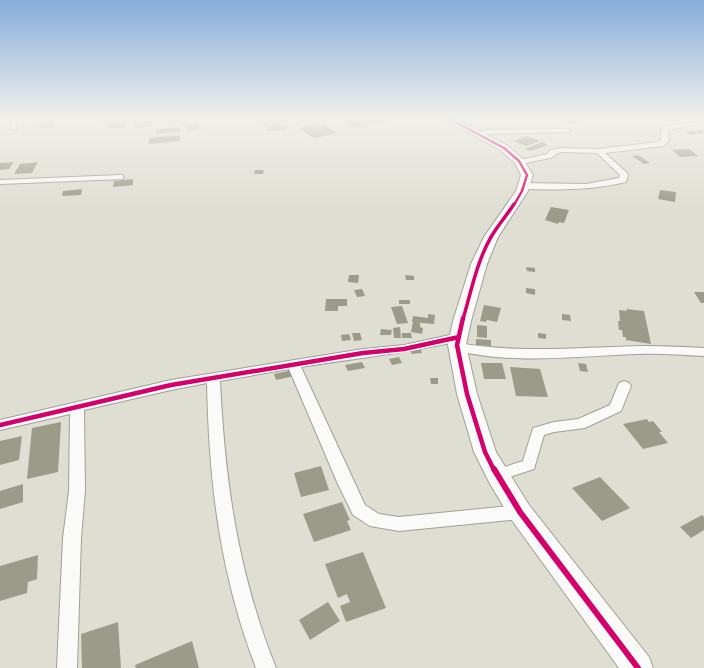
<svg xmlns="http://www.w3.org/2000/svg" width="704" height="668" font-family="Barlow,sans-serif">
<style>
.building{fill:#9c9a88}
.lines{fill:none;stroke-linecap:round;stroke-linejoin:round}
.street-casing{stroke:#a0a097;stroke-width:2}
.secondary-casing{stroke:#a0a097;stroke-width:2}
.street{fill:#fafaf8;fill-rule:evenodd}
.secondary{fill:#fafaf8;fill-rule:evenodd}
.cycleway-far3-casing{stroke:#fff;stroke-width:4}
.cycleway-far2-casing{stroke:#fff;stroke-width:5.5}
.cycleway-far1-casing{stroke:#fff;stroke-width:7}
.cycleway-casing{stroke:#fff;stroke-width:8}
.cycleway-far3{stroke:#d6006c;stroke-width:2.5}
.cycleway-far2{stroke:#d6006c;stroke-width:3.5}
.cycleway-far1{stroke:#d6006c;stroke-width:4.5}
.cycleway{stroke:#d6006c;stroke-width:6}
</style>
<rect width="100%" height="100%" fill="#dfded3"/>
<path class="building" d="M176,118H182L186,121L171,123L167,119Z
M281,118L288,122L275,125L272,123L265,126L260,122Z
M379,118L388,122L375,125L366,120Z
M554,118H587L574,124Z
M357,119L369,126L352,128L342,122Z
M112,121H128L123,128H107Z
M150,121L152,126L136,128L134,123Z
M41,123H56L51,128H35Z
M198,124L201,129L188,131L185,126Z
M317,124L320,126L324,125L337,133L314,138L298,128L310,125L323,133L311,125Z
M268,125H279L288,126L286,130L267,131Z
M178,126L181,131L157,134L155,130Z
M702,130L704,133L691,135L685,132Z
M180,135V141L149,144V138Z
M527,136L540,141L526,146L514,141Z
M542,142L548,145L530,151L525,149Z
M689,149L698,156L680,157L672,150Z
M638,155L650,163L644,164L632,156Z
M14,162L9,169L0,170V163Z
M38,162L32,173L14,174L20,164Z
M255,170H264L263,174H254Z
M133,179V185L113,187L114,181Z
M82,189L81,195L62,196L63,191Z
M660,190L676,192L675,202L658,199Z
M551,207L569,210L564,223L559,222L558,224L545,220Z
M526,267L535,268V272L527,271Z
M349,275H359L358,283L348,282Z
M405,275L414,276V280H406Z
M526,288L535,289V295L526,293Z
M362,289L365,296L357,297L354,290Z
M694,292H704V303H701Z
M326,299H347V306H338V311H325Z
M399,300H410V304H399Z
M484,305L501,308L497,322L487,320L486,322L480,321Z
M402,306L408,323L397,324L391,307Z
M626,309L644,311L651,344L626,340V337H623L622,330H619L618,321H620L619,310L627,311Z
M428,314L435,315L434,324L412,322L413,316L428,318Z
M562,314L570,315L571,321L562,320Z
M413,322L420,323V327L423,328L422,334L411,332Z
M477,325L487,326V338L477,337Z
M400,327L401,338H394L393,328Z
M381,329L392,330L391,335H380Z
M352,333H360L362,340L354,341Z
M402,333H411L412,338H402Z
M538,333L546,334V339L538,338Z
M349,334L351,340L342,341L341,335Z
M476,339L491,340V346L476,345Z
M420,348L422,353L412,354L410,350Z
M399,357L402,363L392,365L389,359Z
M362,362L365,368L348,371L345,365Z
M481,363H502L506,379H484Z
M578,363L586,364L588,372L580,371Z
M510,367L540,369L548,397L516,396Z
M293,370L295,376L276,380L274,374Z
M430,378H438V384H431Z
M647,419L649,422L653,421L662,432H659L668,443L643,449L623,424Z
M61,422L58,472L27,479L32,428Z
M22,436L19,460L0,465V441Z
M321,466L329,490L301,497L294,473Z
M600,477L630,508L602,521L572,488Z
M23,484V502L0,509V491Z
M342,502L350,520L347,521L351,530L314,542L303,514Z
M702,515L704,517V530L691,538L680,527Z
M363,552L386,608L346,622L340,606L350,602L347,594L338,598L325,564Z
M38,555L37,579L28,582L27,593L0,601V566Z
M328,602L340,621L310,640L299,620Z
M118,622L121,668H82L81,634Z
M192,641L199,668H136L135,665Z"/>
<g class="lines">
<defs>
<path id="street" d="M11,118H17L16,130L11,129Z
M96,118H173L163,121L99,120Z
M704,119V123L668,130L669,141L663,146L605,153L627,173L628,175L626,182C592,190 559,190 524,189L520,186L524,183L586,184L619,178L620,175L597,153L561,152C556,153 554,157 550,158L520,164L516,162L520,160L547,154L550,150L561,148L599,149L658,142L661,140V130L664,127Z
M568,129L570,130V132L487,134L477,136L473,134L487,130Z
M120,175H123V179L0,184V180Z
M459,333L463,334L465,337L463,340C410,353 356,358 301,367L365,505L379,514L399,517L520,505L526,507L528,512L526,517L520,519L399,531L370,526L353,515L337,482L289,369L220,381C225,483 238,573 276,668H256C220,574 209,484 207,383L171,390L84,410L85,491L81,538L77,668H57L63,538L69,491L70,414L0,430V420L171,380L363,349L404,345Z
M458,343C523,354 581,347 646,346C665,346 685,347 704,348V356C682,355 659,353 637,354C576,356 513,365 454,350L452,347L454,344Z
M624,381L629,383L631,386L621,411L585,428L554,432L544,435L534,469L497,481L492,479L489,475L492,471L523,461L533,428L554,422L578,419L610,405L619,383Z"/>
<path id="secondary" d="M443,118H455L508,146L523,159L533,175L528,191L498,237L487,264L471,321L466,345L477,394L496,452L529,505L649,657L653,668H619L511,519L489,482L474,452L457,394L448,345L453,321L471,264L484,237L516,191L521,175L515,163L500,150Z"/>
</defs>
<use href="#street" class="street-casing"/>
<use href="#secondary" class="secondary-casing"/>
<use href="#street" class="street"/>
<use href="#secondary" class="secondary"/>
<defs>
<path id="cycleway-far3" d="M448,118L504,148L519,161L527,175L522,191L514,205"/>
<path id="cycleway-far2" d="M463,319C471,292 477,261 491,237C498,225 507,215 514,204"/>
<path id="cycleway-far1" d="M463,318L457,345L467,394L485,452L494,470
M0,425L171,385L363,353L404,349L459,337"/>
<path id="cycleway" d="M494,469L520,512L638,668"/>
</defs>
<use href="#cycleway-far3" class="cycleway-far3-casing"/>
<use href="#cycleway-far2" class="cycleway-far2-casing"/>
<use href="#cycleway-far1" class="cycleway-far1-casing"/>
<use href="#cycleway" class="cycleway-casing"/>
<use href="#cycleway-far3" class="cycleway-far3"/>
<use href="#cycleway-far2" class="cycleway-far2"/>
<use href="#cycleway-far1" class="cycleway-far1"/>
<use href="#cycleway" class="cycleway"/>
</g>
<linearGradient id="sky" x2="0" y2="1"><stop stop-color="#87addb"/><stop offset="0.56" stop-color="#f1f0eb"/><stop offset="1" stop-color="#f1f0eb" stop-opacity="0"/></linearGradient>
<rect width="704" height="211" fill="url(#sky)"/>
</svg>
